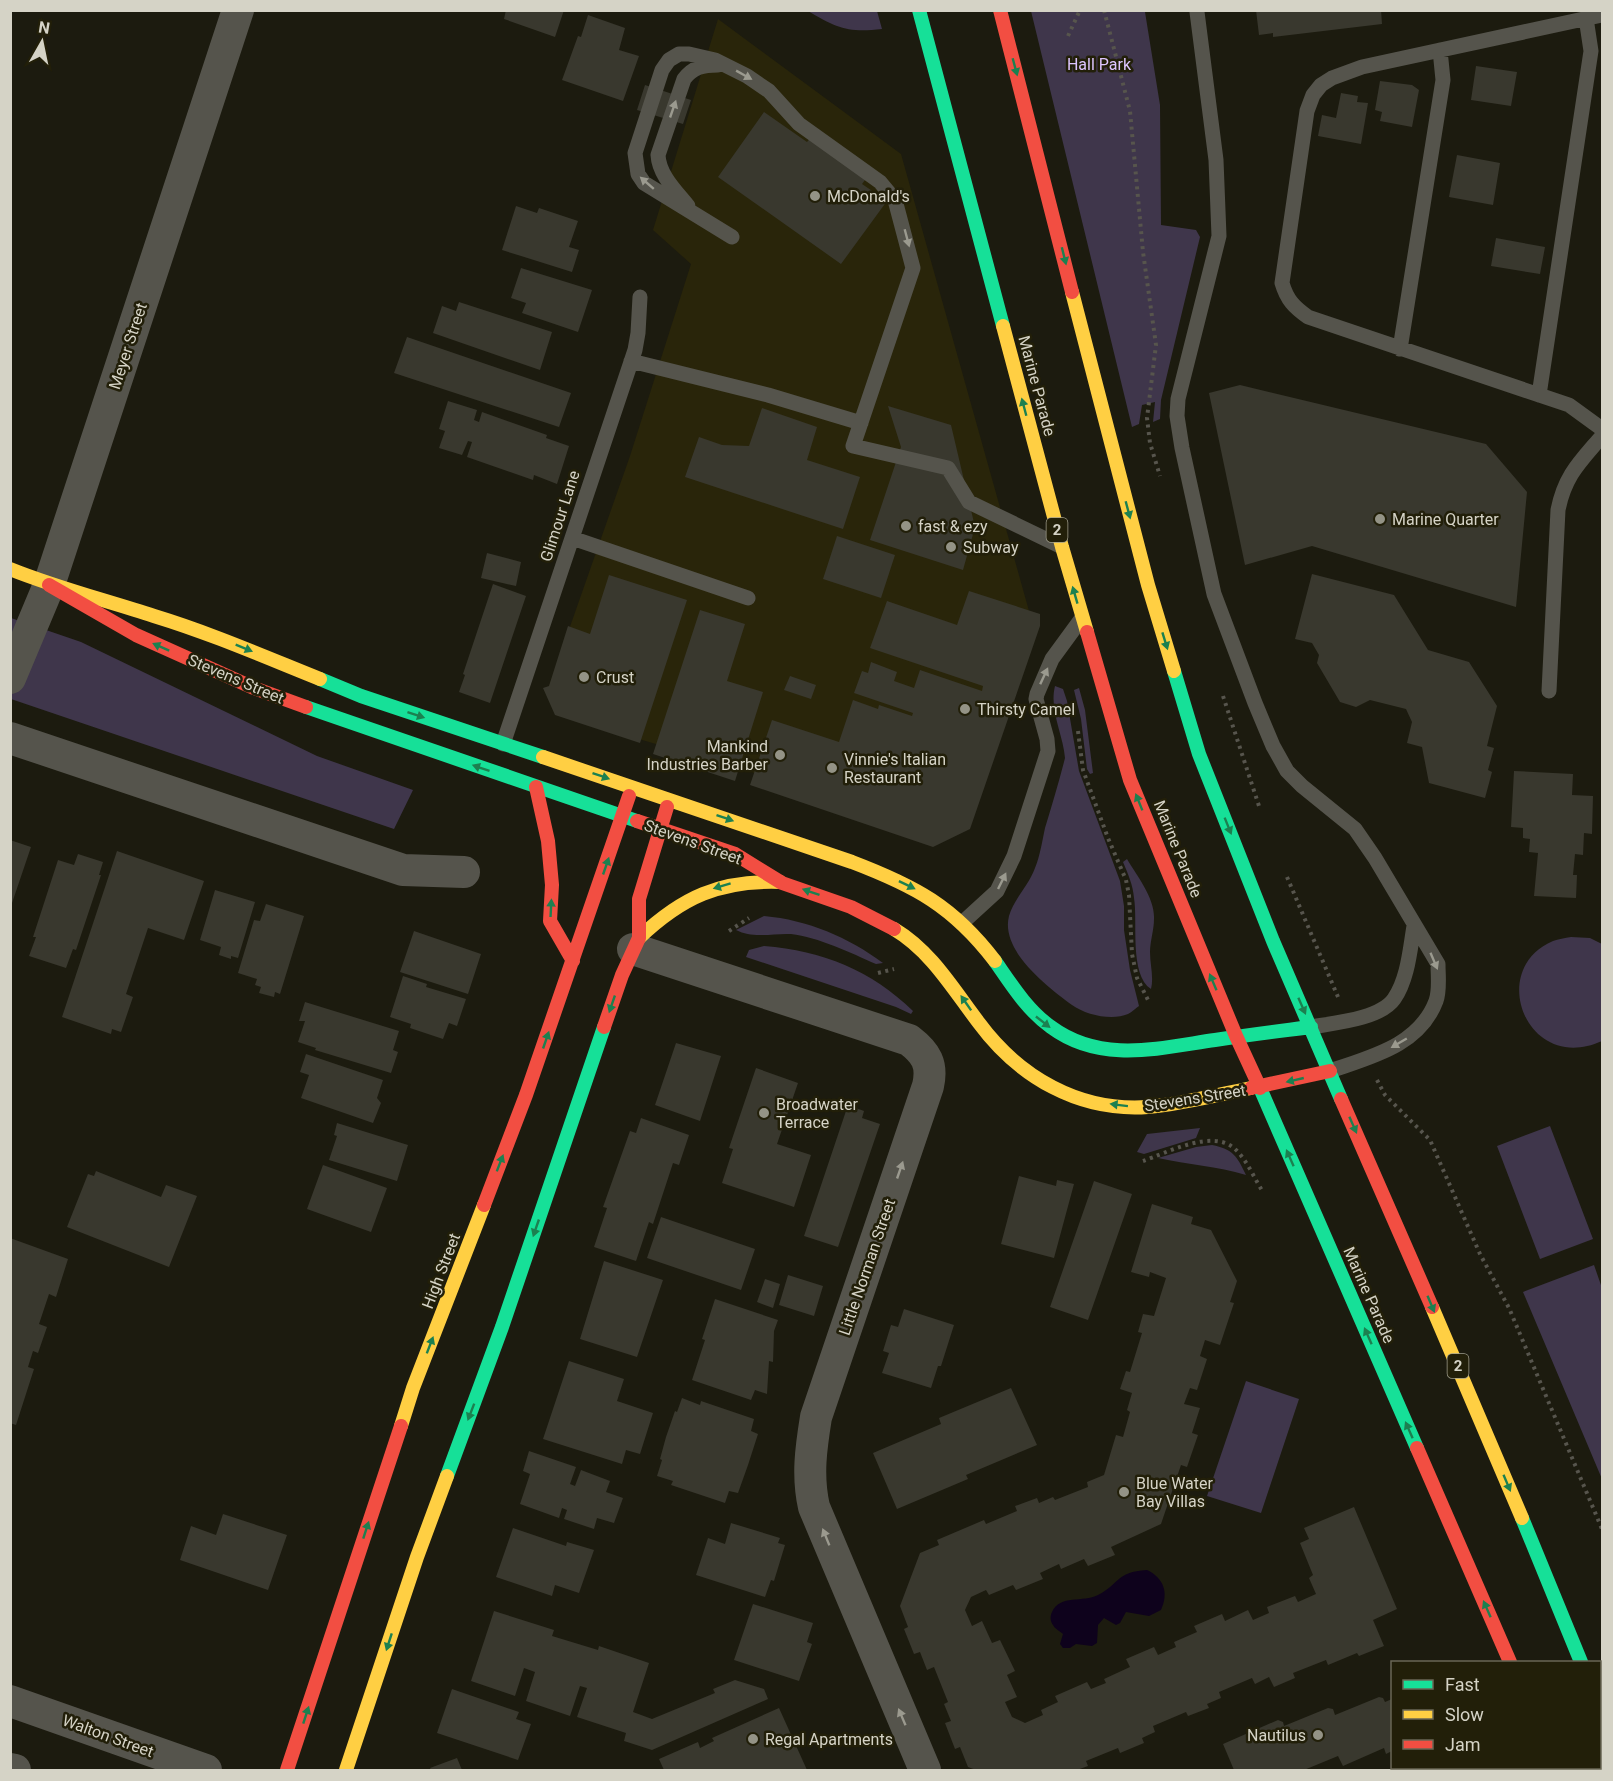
<svg xmlns="http://www.w3.org/2000/svg" width="1613" height="1781" font-family="Roboto,sans-serif">
<style>
.built{fill:#29250a}
.green{fill:#3f364b}
.water{fill:#0e021c}
.building{fill:#39382e}
.lines{fill:none;stroke-linecap:round;stroke-linejoin:round}
.path{stroke:#57554d;stroke-width:4;stroke-dasharray:3 4.5;stroke-linecap:butt}
.lane{stroke:#55544c;stroke-width:15}
.street{stroke:#55544c;stroke-width:32}
.fast{stroke:#16e098;stroke-width:14}
.slow{stroke:#ffcf43;stroke-width:14}
.jam{stroke:#f24e42;stroke-width:14}
.oneway{fill:#1c8050}
.oneway2{fill:#9b9a8f}
.poi-dot{fill:#949386;stroke:#221f09;stroke-width:2}
.labels{text-anchor:middle;dominant-baseline:central;stroke-width:5;stroke-linejoin:round;paint-order:stroke}
.shield{fill:#221f09;stroke:#9f9d8d;stroke-width:1.5}
.shield-label{font-size:15px;font-weight:bold;fill:#d5d3c6}
.park-label{font-size:16px;fill:#ddc5fe;stroke:#221f09}
.poi-label{font-size:16px;fill:#d5d3c6;stroke:#221f09;text-anchor:start}
.street-label{font-size:16px;fill:#d5d3c6;stroke:#221f09}
</style>
<rect width="100%" height="100%" fill="#1c1b0f"/>
<path class="built" d="M718,19L901,154L1029,611L1003,683L847,800L557,715L547,692L630,456L691,264L653,230Z"/>
<path class="green" d="M808,11H877L882,29C848,33 837,28 808,11Z
M1031,11H1150L1145,12L1160,105L1161,225L1196,230L1200,237L1161,400L1160,419L1153,422L1155,402L1142,405L1139,424L1132,427Z
M11,618L81,642L317,756L413,790L394,829L11,699Z
M1055,686L1063,689L1067,701L1079,771L1120,881L1124,906V930L1130,970L1139,1006C1136,1008 1132,1012 1128,1014C1112,1021 1086,1015 1072,1005C1048,987 1000,951 1009,916C1014,899 1029,885 1035,868C1040,856 1042,842 1045,828C1052,805 1059,782 1065,758C1063,734 1049,710 1055,686Z
M1079,688L1085,710L1093,773L1090,774L1087,769L1081,719L1074,690Z
M1127,859C1137,876 1155,898 1154,919C1154,930 1150,941 1150,952C1150,965 1154,977 1151,989C1129,975 1138,921 1134,898C1133,885 1128,874 1123,862Z
M764,916C808,920 848,937 883,963L876,964C851,953 818,937 791,934C772,933 753,939 736,930Z
M1571,937L1590,938L1602,944V1041C1527,1075 1486,969 1553,941C1558,939 1565,938 1571,937Z
M764,946C823,951 871,970 913,1011L911,1014L896,1007L746,957L749,950Z
M1550,1126L1593,1239L1540,1259L1497,1146Z
M1200,1128L1196,1138L1144,1154L1137,1152L1147,1134Z
M1212,1145C1233,1149 1237,1156 1246,1175C1217,1166 1188,1165 1158,1158L1196,1147Z
M1594,1265L1602,1288V1479L1523,1292Z
M1246,1381L1299,1399L1261,1513L1207,1496Z"/>
<path class="water" d="M1147,1570C1164,1578 1169,1593 1161,1610L1149,1616L1126,1612L1120,1623L1116,1625L1104,1618L1098,1625L1097,1643L1092,1646L1076,1644L1070,1648H1063L1060,1644L1063,1634C1060,1631 1055,1629 1053,1625C1050,1621 1050,1616 1052,1612C1060,1594 1083,1603 1098,1595C1120,1584 1115,1572 1147,1570Z"/>
<path class="building" d="M506,10H564L555,37L504,19Z
M1256,10H1381L1382,24L1273,37V33L1259,35Z
M588,15L625,28L619,50L639,56L623,101L562,80L578,36L581,37Z
M1476,66L1517,72L1511,106L1471,100Z
M1380,81L1412,85L1419,90L1412,127L1380,121L1382,112L1375,110Z
M645,85L691,100L683,124L637,110Z
M1341,93L1358,96L1357,102L1368,103L1361,144L1318,136L1322,115L1336,118Z
M764,112L807,142L812,136L868,176L862,184L887,201L841,264L718,177Z
M1457,155L1500,163L1493,205L1449,197Z
M516,206L537,213L539,208L578,221L569,247L579,250L572,272L502,250Z
M1496,238L1545,247L1540,274L1491,266Z
M521,268L592,290L578,332L522,313L526,303L511,298Z
M459,302L552,332L540,370L433,333L442,306L456,311Z
M407,337L571,393L559,427L394,373Z
M1240,385L1486,444L1527,492L1516,607L1312,546L1245,565L1209,393Z
M448,401L477,410L474,420L479,422L482,412L547,435L546,438L569,446L557,484L534,475L533,480L467,457L472,442L468,441L462,455L439,448L445,431L439,429Z
M888,406L951,425L975,527L963,570L870,540L901,447Z
M762,408L817,427L807,460L860,477L843,529L685,477L699,437L722,445L749,446Z
M837,536L895,555L881,598L823,579Z
M487,553L521,562L516,586L481,578Z
M1312,574L1394,595L1428,650L1469,662L1497,706L1487,746L1494,748L1488,770L1492,772L1485,798L1429,783L1422,747L1407,743L1412,722L1406,709L1370,700L1356,707L1340,702L1317,663L1319,655L1312,643L1295,639Z
M609,575L687,600L640,743L555,715L543,688L549,686L568,626L590,634Z
M493,584L526,596L490,703L459,692L465,675L463,674Z
M969,591L1040,614V626L970,829L933,847L750,785L772,720L839,742L853,700L878,709L879,705L912,716L913,713L854,693L862,671L868,673L871,662L897,672L894,681L914,688L920,670L982,691L983,686L870,648L887,601L957,625Z
M700,610L745,624L727,681L763,692L735,781L653,754Z
M790,676L816,685L811,699L784,690Z
M1514,771L1573,774L1572,795L1593,796L1592,834L1584,833L1583,855L1575,854L1573,875H1577L1576,898L1534,896L1538,853L1529,852L1530,839L1523,838V828L1511,827Z
M10,840L31,847L11,906H10Z
M117,851L204,881L184,940L148,928L126,994L133,997L121,1032L112,1029L111,1034L62,1017Z
M78,854L103,862L99,875H101L76,950L73,949L66,968L29,956L36,937H33L58,860L74,865Z
M215,890L255,902L238,958L231,956V959L219,955L221,947L200,940Z
M266,904L304,916L280,994L275,992L274,997L259,993L261,987L255,985L257,979L238,973L254,920L260,921Z
M414,931L481,954L468,994L400,972Z
M403,976L427,984L426,987L466,999L457,1026L449,1023L443,1039L410,1028L411,1024L390,1017Z
M305,1002L399,1031L393,1050L398,1052L391,1073L315,1050L316,1048L298,1042L305,1021H299Z
M676,1043L721,1056L700,1121L655,1105Z
M306,1054L383,1080L377,1098L381,1103L373,1123L301,1098L309,1075L300,1072Z
M756,1068L798,1083L777,1144L811,1155L794,1207L722,1183L733,1149L729,1148Z
M848,1105L864,1111L862,1118L880,1124L838,1247L804,1236Z
M641,1118L689,1135L679,1165L673,1163L653,1224L649,1222L636,1261L594,1247L607,1208L603,1207L630,1131L636,1133Z
M337,1123L408,1145L397,1181L329,1160L337,1136L334,1135Z
M323,1165L387,1188L371,1232L307,1209Z
M96,1171L161,1197L166,1185L197,1196L169,1267L67,1227L88,1174L94,1176Z
M1019,1176L1056,1186L1057,1180L1074,1184L1054,1258L1001,1244Z
M1094,1181L1132,1194L1088,1320L1050,1307Z
M1152,1204L1193,1217L1191,1224L1211,1230L1237,1281L1230,1302L1234,1303L1220,1345L1205,1340L1200,1356L1207,1359L1197,1390L1190,1388L1184,1404L1200,1408L1192,1433L1198,1435L1187,1467L1181,1465L1161,1524L1111,1547L1115,1555L1088,1566L1084,1559L1061,1569L1059,1564L1040,1573L1043,1579L1016,1590L1013,1585L989,1595L986,1590L971,1597L965,1610L972,1626L982,1621L992,1643L1000,1640L1015,1671L1007,1675L1017,1697L1005,1702L1012,1717L1025,1723L1043,1715L1041,1710L1058,1702L1055,1696L1087,1682L1091,1689L1106,1683L1104,1679L1130,1667L1126,1659L1154,1647L1158,1655L1176,1647L1174,1642L1197,1632L1194,1626L1222,1614L1225,1621L1248,1610L1253,1620L1269,1613L1267,1607L1295,1596L1298,1602L1316,1594L1309,1578L1313,1575L1300,1543L1309,1539L1304,1528L1354,1507L1397,1609L1373,1620L1384,1646L1359,1656L1357,1653L1328,1665L1326,1660L1293,1673L1295,1678L1274,1687L1269,1677L1255,1684L1252,1678L1219,1692L1221,1698L1207,1704L1209,1708L1188,1716L1186,1712L1153,1726L1155,1732L1142,1738L1144,1743L1120,1753L1118,1748L1086,1761L1088,1766L1077,1770H976L968,1767L960,1747L955,1749L945,1723L951,1721L944,1704L948,1702L934,1667L927,1670L920,1652L914,1654L904,1629L908,1627L900,1606L920,1553L939,1545L937,1540L984,1520L986,1524L1017,1511L1015,1506L1037,1498L1039,1503L1053,1497L1055,1500L1088,1487L1087,1482L1104,1475L1116,1435L1123,1437L1130,1412L1127,1410L1132,1393L1120,1389L1126,1371L1130,1372L1142,1333L1138,1332L1143,1314L1154,1316L1166,1278L1150,1272L1149,1277L1131,1272Z
M661,1217L755,1249L741,1290L647,1258Z
M10,1238L68,1259L56,1297L49,1294L39,1324L47,1327L38,1353L33,1351L28,1367L34,1369L16,1425L10,1423Z
M604,1261L663,1280L637,1357L580,1339Z
M788,1275L823,1286L814,1316L779,1305Z
M765,1279L780,1284L773,1308L757,1302Z
M715,1299L778,1320L774,1331L773,1362L769,1361L767,1394L755,1390L751,1400L692,1380L705,1340L702,1339Z
M904,1309L954,1325L941,1366H938L931,1388L882,1373L889,1353L883,1351L891,1325L898,1327Z
M569,1361L624,1379L617,1401L653,1413L640,1454L626,1450L622,1464L543,1439Z
M1011,1388L1037,1445L966,1475L968,1479L897,1509L873,1453L941,1424L939,1418Z
M682,1398L700,1405L701,1401L754,1419L751,1431L758,1434L748,1465L738,1493L729,1491L725,1503L671,1485L673,1481L657,1476L662,1460L660,1459L666,1437L675,1411L677,1412Z
M529,1451L576,1467L570,1484L575,1486L581,1470L610,1481L606,1492L623,1498L614,1523L597,1518L594,1529L564,1519L567,1510L562,1508L559,1518L520,1504L530,1474L523,1471Z
M223,1514L287,1535L268,1590L180,1560L191,1526L216,1535Z
M731,1523L780,1538L778,1543L785,1545L774,1581L771,1580L765,1597L696,1575L708,1538L725,1544Z
M513,1528L566,1546L567,1542L594,1550L579,1593L555,1585L552,1596L496,1577Z
M753,1604L813,1623L807,1642L812,1644L799,1681L734,1660Z
M494,1611L554,1630L552,1636L598,1650L599,1646L649,1663L633,1712L652,1719L715,1693L713,1689L735,1680L764,1689L768,1699L652,1750L624,1741L626,1733L577,1717L587,1688L580,1686L570,1716L526,1701L535,1672L524,1668L515,1696L471,1681Z
M452,1689L519,1712L516,1719L531,1724L518,1760L437,1733Z
M1379,1697L1383,1698L1385,1702L1392,1699V1751L1386,1754L1384,1748L1343,1766L1338,1756L1304,1770H1234L1223,1744L1278,1720L1283,1722L1284,1726L1328,1708L1333,1709L1335,1715Z
M779,1708L807,1770H664L659,1759L698,1742L700,1748L714,1741L712,1738Z
M457,1758L462,1770H431L430,1768Z"/>
<g class="lines">
<path class="path" d="M1104,10L1130,111L1143,252L1156,345L1147,418L1150,443L1160,476
M1068,36L1080,10
M1223,696L1259,806
M1078,731L1083,770L1108,838L1126,880L1129,895L1132,954L1137,978L1148,1000
M1287,877L1338,997
M729,931L749,918
M878,973L894,969
M1377,1080L1385,1095L1430,1140L1480,1254L1509,1308L1602,1529
M1143,1161C1166,1153 1213,1128 1235,1149C1247,1160 1254,1178 1263,1192"/>
<path class="lane" d="M1197,12L1216,160L1219,236L1178,399L1177,416L1182,448L1214,594L1255,703L1273,746L1287,771L1302,786L1355,829L1375,858L1438,964C1438,976 1440,990 1436,1001C1419,1046 1370,1057 1330,1071
M1602,15L1362,67L1332,78L1321,85L1313,95L1307,111L1282,283C1287,300 1294,307 1308,317L1569,405L1602,429
M688,206C676,191 659,175 658,155L684,79C693,67 703,65 718,65
M732,237L644,183L638,174L635,153L662,70L669,60L679,54H689L715,60L747,76L769,91L799,124L880,182L895,200L913,268L853,446L948,468L969,502L1060,546
M1400,349L1443,80L1440,50
M631,361L768,395L861,423
M1539,395L1591,51L1586,18
M572,538L748,598
M1549,691L1558,510C1565,475 1580,462 1602,436
M503,744L635,350L638,333L640,297
M962,923L997,891L1014,856L1048,751L1047,739L1036,699L1037,694L1052,659L1082,618
M1311,1027C1334,1023 1380,1019 1394,999C1408,979 1410,949 1414,926"/>
<path class="street" d="M10,678L49,585L238,10
M10,738L403,870L464,872
M633,949L909,1040C926,1053 933,1064 928,1086L816,1417C811,1448 807,1476 814,1507L925,1770
M10,1701L206,1770
M10,1769L15,1770"/>
<path class="fast" d="M919,10L1003,326
M1174,671L1199,754L1273,941L1341,1099
M320,679L361,696L543,757
M306,707L637,821
M995,961C1011,984 1027,1010 1051,1027C1101,1064 1159,1048 1215,1040C1247,1035 1279,1031 1311,1027
M1260,1088L1417,1448
M447,1476L502,1327L604,1027
M1522,1518L1581,1662"/>
<path class="slow" d="M1072,292L1148,585L1174,671
M1003,326L1062,547L1087,632
M10,569C57,588 105,600 154,616C210,633 265,657 320,679
M543,757L852,862C915,886 953,906 995,961
M894,929C931,951 953,989 979,1023C1019,1077 1079,1112 1148,1107C1182,1104 1217,1095 1251,1088
M639,938C682,897 720,880 780,882
M1432,1307L1522,1518
M401,1426L413,1388L484,1205
M1600,1709L1602,1716
M346,1770L417,1557L447,1476"/>
<path class="jam" d="M1000,10L1072,292
M49,585L136,635L254,688L306,707
M1087,632L1130,780L1236,1036L1260,1088
M536,787L548,841L552,885L550,921L573,961
M637,821L735,854L782,883L851,907L894,929
M604,1027L622,975L639,938V899L667,807
M1251,1088L1330,1071
M1341,1099L1432,1307
M484,1205L526,1095L629,796
M1417,1448L1510,1662
M1556,1768L1557,1770
M287,1770L401,1426"/>
</g>
<defs><path id="oneway-solid" d="M-6-.8H1V-3.2L6.5 0L1 3.2V.8H-6Z" transform="scale(1.5)"/></defs>
<g class="oneway">
<use href="#oneway-solid" transform="translate(1015 67) rotate(75)"/>
<use href="#oneway-solid" transform="translate(1064 256) rotate(76)"/>
<use href="#oneway-solid" transform="translate(1024 407) rotate(-105)"/>
<use href="#oneway-solid" transform="translate(1128 510) rotate(75)"/>
<use href="#oneway-solid" transform="translate(1075 595) rotate(-106)"/>
<use href="#oneway-solid" transform="translate(1165 641) rotate(73)"/>
<use href="#oneway-solid" transform="translate(161 647) rotate(-156)"/>
<use href="#oneway-solid" transform="translate(244 648) rotate(22)"/>
<use href="#oneway-solid" transform="translate(416 715) rotate(18)"/>
<use href="#oneway-solid" transform="translate(481 768) rotate(-161)"/>
<use href="#oneway-solid" transform="translate(601 776) rotate(19)"/>
<use href="#oneway-solid" transform="translate(1139 802) rotate(-112)"/>
<use href="#oneway-solid" transform="translate(725 818) rotate(19)"/>
<use href="#oneway-solid" transform="translate(1228 826) rotate(68)"/>
<use href="#oneway-solid" transform="translate(606 866) rotate(-71)"/>
<use href="#oneway-solid" transform="translate(907 885) rotate(26)"/>
<use href="#oneway-solid" transform="translate(722 886) rotate(163)"/>
<use href="#oneway-solid" transform="translate(811 892) rotate(-161)"/>
<use href="#oneway-solid" transform="translate(551 908) rotate(-87)"/>
<use href="#oneway-solid" transform="translate(1213 982) rotate(-113)"/>
<use href="#oneway-solid" transform="translate(966 1003) rotate(-125)"/>
<use href="#oneway-solid" transform="translate(612 1004) rotate(109)"/>
<use href="#oneway-solid" transform="translate(1302 1006) rotate(66)"/>
<use href="#oneway-solid" transform="translate(1043 1022) rotate(38)"/>
<use href="#oneway-solid" transform="translate(546 1040) rotate(-71)"/>
<use href="#oneway-solid" transform="translate(1295 1080) rotate(167)"/>
<use href="#oneway-solid" transform="translate(1119 1105) rotate(-173)"/>
<use href="#oneway-solid" transform="translate(1353 1125) rotate(66)"/>
<use href="#oneway-solid" transform="translate(1290 1158) rotate(-114)"/>
<use href="#oneway-solid" transform="translate(500 1163) rotate(-69)"/>
<use href="#oneway-solid" transform="translate(536 1228) rotate(109)"/>
<use href="#oneway-solid" transform="translate(1431 1304) rotate(67)"/>
<use href="#oneway-solid" transform="translate(1368 1336) rotate(-114)"/>
<use href="#oneway-solid" transform="translate(430 1345) rotate(-69)"/>
<use href="#oneway-solid" transform="translate(471 1412) rotate(111)"/>
<use href="#oneway-solid" transform="translate(1409 1430) rotate(-114)"/>
<use href="#oneway-solid" transform="translate(1507 1483) rotate(67)"/>
<use href="#oneway-solid" transform="translate(366 1530) rotate(-72)"/>
<use href="#oneway-solid" transform="translate(1487 1609) rotate(-114)"/>
<use href="#oneway-solid" transform="translate(389 1642) rotate(108)"/>
<use href="#oneway-solid" transform="translate(306 1715) rotate(-72)"/>
</g>
<g class="oneway2">
<use href="#oneway-solid" transform="translate(744 75) rotate(29)"/>
<use href="#oneway-solid" transform="translate(673 109) rotate(-71)"/>
<use href="#oneway-solid" transform="translate(647 183) rotate(-139)"/>
<use href="#oneway-solid" transform="translate(907 238) rotate(75)"/>
<use href="#oneway-solid" transform="translate(1044 676) rotate(-65)"/>
<use href="#oneway-solid" transform="translate(1002 881) rotate(-64)"/>
<use href="#oneway-solid" transform="translate(1434 961) rotate(67)"/>
<use href="#oneway-solid" transform="translate(1399 1043) rotate(150)"/>
<use href="#oneway-solid" transform="translate(900 1170) rotate(-71)"/>
<use href="#oneway-solid" transform="translate(826 1537) rotate(-112)"/>
<use href="#oneway-solid" transform="translate(902 1717) rotate(-113)"/>
</g>
<g class="poi-dot">
<circle cx="815" cy="196" r="6"/>
<circle cx="1380" cy="519" r="6"/>
<circle cx="906" cy="526" r="6"/>
<circle cx="951" cy="547" r="6"/>
<circle cx="584" cy="677" r="6"/>
<circle cx="965" cy="709" r="6"/>
<circle cx="780" cy="755" r="6"/>
<circle cx="832" cy="768" r="6"/>
<circle cx="764" cy="1113" r="6"/>
<circle cx="1124" cy="1492" r="6"/>
<circle cx="1318" cy="1735" r="6"/>
<circle cx="753" cy="1739" r="6"/>
</g>
<g class="labels">
<g class="shield">
<rect x="1046.5" y="518" width="21" height="24" rx="4.5"/>
<rect x="1447.5" y="1354" width="21" height="24" rx="4.5"/>
</g>
<g class="shield-label">
<text x="1057" y="530">2</text>
<text x="1458" y="1366">2</text>
</g>
<g class="park-label">
<text x="1099" y="64">Hall Park</text>
</g>
<g class="poi-label">
<text x="827" y="196">McDonald's</text>
<text x="1392" y="519">Marine Quarter</text>
<text x="918" y="526">fast &amp; ezy</text>
<text x="963" y="547">Subway</text>
<text x="596" y="677">Crust</text>
<text x="977" y="709">Thirsty Camel</text>
<text x="768" y="746" text-anchor="end">Mankind<tspan x="768" dy="18">Industries Barber</tspan></text>
<text x="844" y="759">Vinnie's Italian<tspan x="844" dy="18">Restaurant</tspan></text>
<text x="776" y="1104">Broadwater<tspan x="776" dy="18">Terrace</tspan></text>
<text x="1136" y="1483">Blue Water<tspan x="1136" dy="18">Bay Villas</tspan></text>
<text x="1306" y="1735" text-anchor="end">Nautilus</text>
<text x="765" y="1739">Regal Apartments</text>
</g>
<g class="street-label">
<text transform="translate(128 346) rotate(-72)">Meyer Street</text>
<text transform="translate(1037 386) rotate(75)">Marine Parade</text>
<text transform="translate(560 516) rotate(-72)">Glimour Lane</text>
<text transform="translate(236 679) rotate(23)">Stevens Street</text>
<text transform="translate(693 842) rotate(20)">Stevens Street</text>
<text transform="translate(1178 849) rotate(68)">Marine Parade</text>
<text transform="translate(1195 1098) rotate(-9)">Stevens Street</text>
<text transform="translate(867 1267) rotate(-71)">Little Norman Street</text>
<text transform="translate(441 1271) rotate(-69)">High Street</text>
<text transform="translate(1369 1295) rotate(66)">Marine Parade</text>
<text transform="translate(108 1736) rotate(20)">Walton Street</text>
</g>
</g>
<rect width="1613" height="1781" fill="none" stroke="#d5d3c6" stroke-width="24"/>
<rect x="1391" y="1661" width="210" height="108" fill="#221f09" stroke="#6a6755" stroke-width="1.5"/>
<rect x="1403" y="1680" width="30" height="9" fill="#16e098" stroke="#6a6755" stroke-width="1.5"/>
<text x="1445" y="1691" font-size="18" fill="#d5d3c6">Fast</text>
<rect x="1403" y="1710" width="30" height="9" fill="#ffcf43" stroke="#6a6755" stroke-width="1.5"/>
<text x="1445" y="1721" font-size="18" fill="#d5d3c6">Slow</text>
<rect x="1403" y="1740" width="30" height="9" fill="#f24e42" stroke="#6a6755" stroke-width="1.5"/>
<text x="1445" y="1751" font-size="18" fill="#d5d3c6">Jam</text>
<g transform="translate(42 42) rotate(9)" stroke="#221f09" stroke-width="4.5" paint-order="stroke">
<path d="M0-4.5L10 22L0 15L-10 22Z" fill="#d5d3c6"/>
<text y="-9" font-size="16" font-weight="bold" text-anchor="middle" fill="#d5d3c6">N</text>
</g>
</svg>
